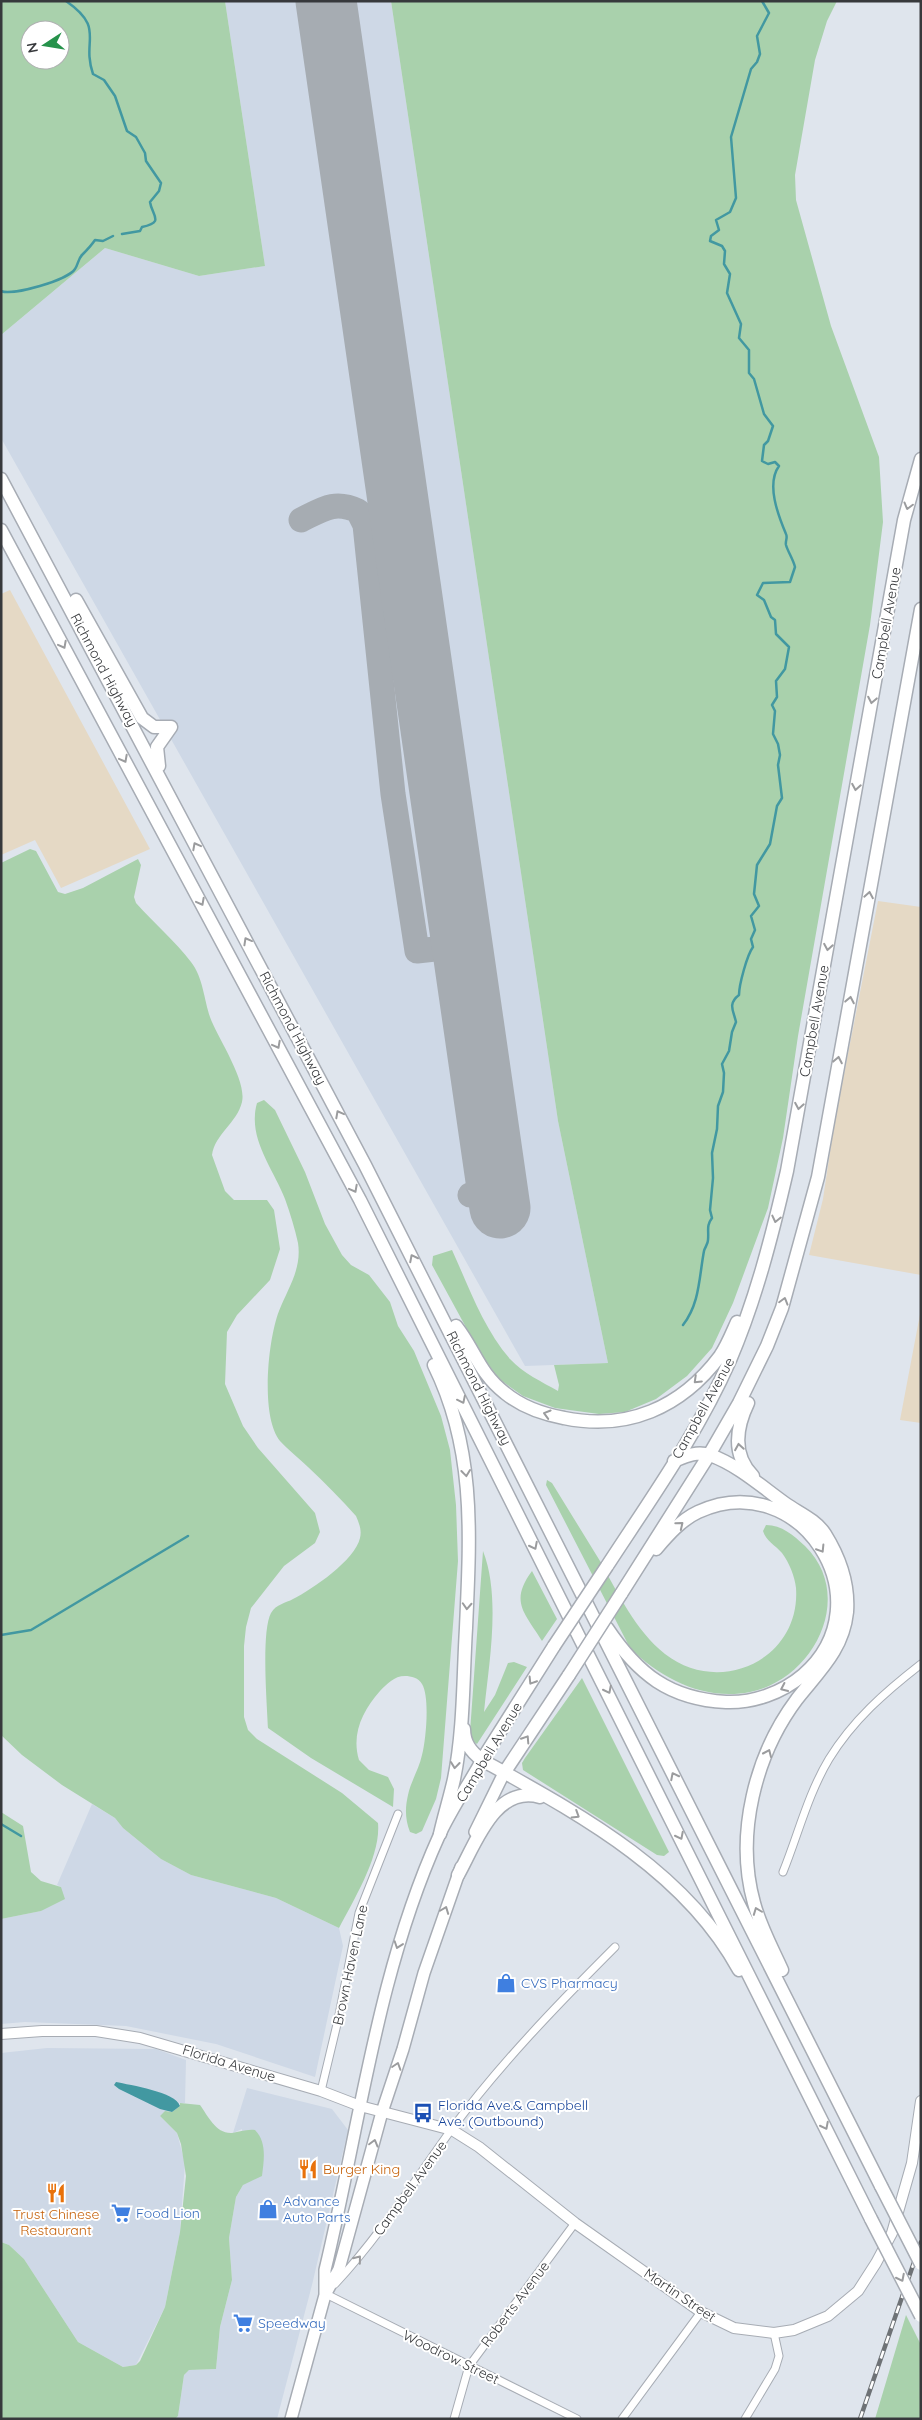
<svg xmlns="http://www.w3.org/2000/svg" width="922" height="2420" font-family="Quicksand,sans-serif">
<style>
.built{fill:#ced8e6}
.industrial{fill:#e5d9c5}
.green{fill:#a9d1ac;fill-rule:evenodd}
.water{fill:#4298a1}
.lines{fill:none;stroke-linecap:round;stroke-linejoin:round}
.stream{stroke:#4298a1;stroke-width:2.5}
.taxiway{stroke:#a6acb2;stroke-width:25}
.runway{stroke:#a6acb2;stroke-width:61}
.street-casing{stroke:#a7acb4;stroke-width:9}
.secondary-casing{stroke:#a7acb4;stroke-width:12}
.primary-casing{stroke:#a7acb4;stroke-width:14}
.highway-casing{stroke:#a7acb4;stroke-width:15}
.street{stroke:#fff;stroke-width:7}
.secondary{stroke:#fff;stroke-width:10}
.primary{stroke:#fff;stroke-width:11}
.highway{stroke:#fff;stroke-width:12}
.rail-casing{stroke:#6e7276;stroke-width:4.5}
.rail{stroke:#fff;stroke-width:2.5;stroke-dasharray:8;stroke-linecap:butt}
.highway-bridge-casing{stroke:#a7acb4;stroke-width:15;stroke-linecap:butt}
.highway-bridge{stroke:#fff;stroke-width:12}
.oneway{stroke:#9b9c9e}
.labels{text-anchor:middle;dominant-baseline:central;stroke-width:4;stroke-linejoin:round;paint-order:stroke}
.street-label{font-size:14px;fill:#37393c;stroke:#fff}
.shop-label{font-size:14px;fill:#366cbe;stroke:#fff;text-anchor:start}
.transit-label{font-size:14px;fill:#164399;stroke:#fff;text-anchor:start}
.food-label{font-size:14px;fill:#c56008;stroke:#fff;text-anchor:start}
</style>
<rect width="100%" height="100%" fill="#dfe5ed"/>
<path class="built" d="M225,1H391L558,1121L608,1363L525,1366L1,438V335L105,248L199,276L265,266Z
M92,1804L115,1818L123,1828L161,1859L191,1875L276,1898L339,1928L343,1946L315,2077L216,2044L126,2026L25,2022L1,2024V1919L41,1911L61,1887L57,1885Z
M47,2048L156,2049L186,2060L185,2103H180L160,2116L177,2133L185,2163L180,2232L165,2307L136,2365L123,2367L78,2342L24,2259L9,2245L1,2242V2053Z
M247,2088L332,2109L348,2130L312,2285L277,2419H175L178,2416L184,2375L189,2370L216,2369L220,2327L232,2280L229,2238L236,2197L243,2185L242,2129L233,2133Z"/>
<path class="industrial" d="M10,590L150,849L61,888L35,840L1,855V594Z
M878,901L921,907V1275L809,1255L823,1199L834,1125Z
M921,1309V1423L900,1420Z"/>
<path class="green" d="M1,1H225L265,266L199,276L105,248L1,335ZM30,30H60V60H30Z
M391,1H837L827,21L815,60L795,175L796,200L831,326L879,457L883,522L870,625L798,1036L783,1138L768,1208L733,1303L712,1348L687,1376L656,1399L625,1412L599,1414L555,1408L523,1396L499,1379L480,1353L432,1265L433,1256L452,1250C469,1287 483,1328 510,1359C523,1373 542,1382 558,1391L559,1385L554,1365L608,1363L558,1121Z
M30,849L36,851L58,892L65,894L83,888L138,859L141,865L134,897L136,903C154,923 175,941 191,962C203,977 204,1000 210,1017C217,1037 247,1080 242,1102C237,1123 215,1134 212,1155L225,1191L234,1200H267L274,1210L280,1249L270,1280L237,1315L227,1332L225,1384L243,1426L258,1448L315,1513L320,1532L315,1543L284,1566L251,1608L246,1627L244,1646V1717L248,1730L257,1739L342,1793L378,1823C381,1856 354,1899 339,1928L276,1898L191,1875L161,1859L123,1828L115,1818L62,1785L22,1755L1,1735V863Z
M264,1100L275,1110L305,1172L325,1224L342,1255L351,1265L369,1275L390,1302L398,1326L414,1351L441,1416L450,1450L456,1505L458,1561L441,1778L436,1799L422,1831L416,1834L410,1832C405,1819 405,1808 408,1795C411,1781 419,1769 422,1755C426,1740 430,1697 422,1684C419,1678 411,1676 405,1676C394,1676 387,1684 380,1691C363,1710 351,1734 359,1760L369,1770L388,1777L394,1789L393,1807L311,1758L268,1728C267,1704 261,1632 271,1613C276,1604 286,1603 293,1599C313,1589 355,1560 360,1538C362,1530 359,1523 356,1516C341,1499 325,1483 308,1467C299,1458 288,1450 280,1441C260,1416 268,1339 279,1311C288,1288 302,1269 298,1243C295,1229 290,1213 285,1199C273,1168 247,1138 257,1103Z
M547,1480L552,1483C568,1509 584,1535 600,1561C618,1593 635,1630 665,1654C720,1697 801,1659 796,1588C795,1577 789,1562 782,1553C775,1545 766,1541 763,1531L766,1525C782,1525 793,1535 805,1546C856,1596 814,1679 750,1692C705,1701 661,1679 630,1648L546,1485Z
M483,1551C501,1597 489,1663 484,1712L495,1695L508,1663L514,1662L527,1667L477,1744L471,1740L470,1732Z
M532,1571L557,1619L542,1641C525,1613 509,1602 532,1571Z
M582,1678L669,1852L664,1856L657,1855L523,1770L522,1763L525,1758Z
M1,1812L23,1826L31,1872L41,1881L61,1887L65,1899L41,1911L1,1919Z
M180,2103L200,2105C208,2116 216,2134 232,2133C240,2132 246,2129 255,2130C267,2142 264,2160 262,2176L243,2185L236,2197L229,2238L232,2280L220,2327L216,2369L189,2370L184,2375L178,2416L175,2419H1V2242L9,2245L24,2259L78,2342L123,2367L136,2365L140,2361L165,2307L180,2232L186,2176L181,2144L177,2133L160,2116L165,2111L172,2112L180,2106Z
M906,2315L921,2345V2419H875Z"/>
<path class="water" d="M116,2082C130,2085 176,2092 180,2106L172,2112L160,2109L119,2089L114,2085Z"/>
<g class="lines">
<path class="stream" d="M66,1C106,29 81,39 93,74L104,80L115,96L127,131L136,137L145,153L146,161L161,183L159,191L150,202C152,216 165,222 142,227L140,231L122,234
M1,291C13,296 68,280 75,269C78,265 78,259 82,255C87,250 91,246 95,240L103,241L113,236
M683,1325C700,1303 699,1277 704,1251C705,1247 708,1244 708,1240C709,1230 706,1226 712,1218L710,1210L713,1178L712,1153L717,1129L718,1106L723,1092L724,1073L722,1064L729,1051L732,1032L736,1022C734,1012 727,1004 739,995C739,985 747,955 753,947L751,939L755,930L751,916L759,906L754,894L757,865L770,844L777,806L782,798L778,765L780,755L778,744L773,734L775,711L772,705L777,697L776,681L785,669L789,647L776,634L775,620L771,617L764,600L757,595L763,583L790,582L795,567C793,559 788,552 786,545C785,541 788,538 786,534C778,515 766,484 779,466L775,462L768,464L762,461L764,445L768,441L773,426L764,414L754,379L749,373V350L739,338L741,324L727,293L730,274L724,264L725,251L722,246L710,241L711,236L719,230L716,220L730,212L736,198L731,137L751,69L757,62L760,54L757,36L769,13L762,1
M1,1635L31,1630L188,1536
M1,1824L21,1836"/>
<path class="taxiway" d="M358,511L383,532L394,531L397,527L400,511
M301,520C323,509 335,500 358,511L365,525L393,794L417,951L462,946
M470,1195L498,1192"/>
<path class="runway" d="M326,1L500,1208"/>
<defs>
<path id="street" d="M783,1872C798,1835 808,1794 829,1759C853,1720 885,1692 921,1664
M321,2091L338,2020L359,1913L398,1814
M335,2284C379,2237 413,2183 451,2130C500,2064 557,2005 615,1947
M326,2294L577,2419
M454,2419L469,2366L575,2223
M622,2419L701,2312
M745,2419L775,2369L779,2356L774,2333"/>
<path id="secondary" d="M1,2034L42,2031H96L140,2038L321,2091L360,2106L452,2130L479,2147L575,2223L701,2312L734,2328L774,2333L794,2330L828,2316L858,2291L876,2263L892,2233L912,2163L921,2101"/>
<path id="primary" d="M475,1832L504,1773
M325,2294V2270C360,2125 377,1973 439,1836C451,1810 468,1785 482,1760
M291,2419L325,2295L339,2269L382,2112L403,2049L424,1973L461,1867"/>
<path id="highway" d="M1,479L365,1165L881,2186
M1,530L360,1200L871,2219
M76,600L142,718L154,727H171
M159,766L157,747L171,727
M456,1326C475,1350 479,1373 505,1393C522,1407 542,1414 564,1418C627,1431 681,1408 720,1356C727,1346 732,1333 737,1322
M434,1365C476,1450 470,1536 466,1628C463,1677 464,1730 454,1779C450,1797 444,1816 440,1834
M748,1403C736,1428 732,1455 753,1476
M674,1461C686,1456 696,1451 710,1455C738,1465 762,1487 786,1504C799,1513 816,1520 825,1534C840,1558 849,1584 847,1612C843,1650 819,1671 797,1699C755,1755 735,1835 754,1903C760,1926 772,1948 782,1970
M607,1566C650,1500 698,1433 730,1360C756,1299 772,1236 787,1171L904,520L921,459
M621,1594L709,1455L739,1403L767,1346L782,1308L818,1177L921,609
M607,1628C638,1674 669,1699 726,1702C753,1703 782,1693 803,1675C888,1601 800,1465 698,1512C681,1520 668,1535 656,1549
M464,1729C464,1743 471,1752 482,1760C577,1813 685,1870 739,1970
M482,1760L554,1646
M504,1773L569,1675
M458,1875C475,1845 495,1784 540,1797"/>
</defs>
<use href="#street" class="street-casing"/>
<use href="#secondary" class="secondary-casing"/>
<use href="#primary" class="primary-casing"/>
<use href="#highway" class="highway-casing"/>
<use href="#street" class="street"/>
<use href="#secondary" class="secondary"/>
<use href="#primary" class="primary"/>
<use href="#highway" class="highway"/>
<defs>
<path id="rail" d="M860,2419L921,2242"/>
</defs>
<use href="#rail" class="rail-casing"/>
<use href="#rail" class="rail"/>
<defs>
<path id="highway-bridge" d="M554,1646L607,1566
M569,1675L621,1594
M881,2186L921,2264
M871,2219L921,2316"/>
</defs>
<use href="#highway-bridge" class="highway-bridge-casing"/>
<use href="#highway-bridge" class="highway-bridge"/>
</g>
<defs><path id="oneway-chevron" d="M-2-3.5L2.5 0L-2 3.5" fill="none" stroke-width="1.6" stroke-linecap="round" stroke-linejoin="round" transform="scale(1.25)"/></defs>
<g class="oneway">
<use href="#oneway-chevron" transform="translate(908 506) rotate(105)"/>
<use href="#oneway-chevron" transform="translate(63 645) rotate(62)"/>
<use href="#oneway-chevron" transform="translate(872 700) rotate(101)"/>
<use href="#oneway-chevron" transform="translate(124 759) rotate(62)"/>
<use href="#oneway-chevron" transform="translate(856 787) rotate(100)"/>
<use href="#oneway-chevron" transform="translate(196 846) rotate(-118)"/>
<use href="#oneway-chevron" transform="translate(869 895) rotate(-80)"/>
<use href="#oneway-chevron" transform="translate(201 902) rotate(62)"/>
<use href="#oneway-chevron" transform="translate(247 941) rotate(-119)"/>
<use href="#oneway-chevron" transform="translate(828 947) rotate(100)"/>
<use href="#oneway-chevron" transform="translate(850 1000) rotate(-79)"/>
<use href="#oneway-chevron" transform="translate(277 1045) rotate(62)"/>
<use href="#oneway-chevron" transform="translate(838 1060) rotate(-79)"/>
<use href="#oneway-chevron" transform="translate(799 1106) rotate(100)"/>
<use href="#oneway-chevron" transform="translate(339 1114) rotate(-118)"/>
<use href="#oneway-chevron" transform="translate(354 1189) rotate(62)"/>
<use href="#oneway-chevron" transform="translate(776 1219) rotate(103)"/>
<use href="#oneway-chevron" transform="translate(413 1258) rotate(-117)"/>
<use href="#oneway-chevron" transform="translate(784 1301) rotate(-74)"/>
<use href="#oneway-chevron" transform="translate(697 1380) rotate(136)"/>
<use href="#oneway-chevron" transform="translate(462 1400) rotate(64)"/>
<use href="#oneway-chevron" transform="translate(547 1414) rotate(-164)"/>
<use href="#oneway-chevron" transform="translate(739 1447) rotate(-99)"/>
<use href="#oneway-chevron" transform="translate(466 1473) rotate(83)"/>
<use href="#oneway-chevron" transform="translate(680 1525) rotate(-39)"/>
<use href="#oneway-chevron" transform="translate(534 1546) rotate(63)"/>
<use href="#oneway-chevron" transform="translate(821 1549) rotate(58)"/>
<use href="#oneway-chevron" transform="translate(467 1606) rotate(93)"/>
<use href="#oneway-chevron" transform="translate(532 1681) rotate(122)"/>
<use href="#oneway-chevron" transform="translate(784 1688) rotate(155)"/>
<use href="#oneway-chevron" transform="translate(608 1690) rotate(63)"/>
<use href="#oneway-chevron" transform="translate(526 1739) rotate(-57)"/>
<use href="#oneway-chevron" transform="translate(768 1753) rotate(-66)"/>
<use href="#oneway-chevron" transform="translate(455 1765) rotate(96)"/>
<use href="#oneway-chevron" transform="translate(674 1776) rotate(-117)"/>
<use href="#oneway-chevron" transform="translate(576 1815) rotate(32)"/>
<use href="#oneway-chevron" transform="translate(680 1836) rotate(63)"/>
<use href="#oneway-chevron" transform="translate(445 1910) rotate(-69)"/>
<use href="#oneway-chevron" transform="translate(757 1911) rotate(-111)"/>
<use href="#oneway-chevron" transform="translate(398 1945) rotate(109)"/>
<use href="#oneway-chevron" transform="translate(397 2066) rotate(-72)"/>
<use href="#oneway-chevron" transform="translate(825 2126) rotate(63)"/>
<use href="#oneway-chevron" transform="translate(374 2143) rotate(-75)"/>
<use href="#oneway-chevron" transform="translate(358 2259) rotate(-51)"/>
<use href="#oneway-chevron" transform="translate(901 2278) rotate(63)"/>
</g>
<defs>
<symbol id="shop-bare" viewBox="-9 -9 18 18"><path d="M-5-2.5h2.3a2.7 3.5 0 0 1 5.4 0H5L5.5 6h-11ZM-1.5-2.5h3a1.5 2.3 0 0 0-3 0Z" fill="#3f7fe0" stroke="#fff" stroke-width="2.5" paint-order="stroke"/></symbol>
<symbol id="bus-bare" viewBox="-9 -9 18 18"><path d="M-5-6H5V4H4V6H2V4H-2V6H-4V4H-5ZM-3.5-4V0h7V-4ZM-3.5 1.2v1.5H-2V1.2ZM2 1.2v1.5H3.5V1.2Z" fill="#1a4fb4" stroke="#fff" stroke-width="2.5" paint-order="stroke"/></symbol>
<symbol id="restaurant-bare" viewBox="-9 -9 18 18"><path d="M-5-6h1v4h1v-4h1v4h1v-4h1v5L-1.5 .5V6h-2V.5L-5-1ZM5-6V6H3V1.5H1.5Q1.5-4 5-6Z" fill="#e8710a" stroke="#fff" stroke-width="2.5" paint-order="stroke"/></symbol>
<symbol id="supermarket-bare" viewBox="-9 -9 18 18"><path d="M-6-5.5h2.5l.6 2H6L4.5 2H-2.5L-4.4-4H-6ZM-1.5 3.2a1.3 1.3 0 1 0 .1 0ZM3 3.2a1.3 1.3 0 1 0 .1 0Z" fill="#3f7fe0" stroke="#fff" stroke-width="2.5" paint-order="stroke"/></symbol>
</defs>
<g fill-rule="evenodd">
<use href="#shop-bare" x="492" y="1969" width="28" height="28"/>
<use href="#bus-bare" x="409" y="2099" width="28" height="28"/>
<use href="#restaurant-bare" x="294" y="2155" width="28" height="28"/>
<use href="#restaurant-bare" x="42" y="2179" width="28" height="28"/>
<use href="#shop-bare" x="254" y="2195" width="28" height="28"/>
<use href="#supermarket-bare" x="107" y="2199" width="28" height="28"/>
<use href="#supermarket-bare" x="229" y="2309" width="28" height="28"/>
</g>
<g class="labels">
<g class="street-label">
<text transform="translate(886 623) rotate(-80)">Campbell Avenue</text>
<text transform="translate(104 670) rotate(62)">Richmond Highway</text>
<text transform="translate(814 1021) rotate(-80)">Campbell Avenue</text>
<text transform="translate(293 1028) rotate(62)">Richmond Highway</text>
<text transform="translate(479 1388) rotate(63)">Richmond Highway</text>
<text transform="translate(703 1408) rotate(-61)">Campbell Avenue</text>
<text transform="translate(489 1752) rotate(-59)">Campbell Avenue</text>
<text transform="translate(350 1965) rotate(-78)">Brown Haven Lane</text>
<text transform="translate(229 2063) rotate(17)">Florida Avenue</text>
<text transform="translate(410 2188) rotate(-54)">Campbell Avenue</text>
<text transform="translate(680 2295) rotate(34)">Martin Street</text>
<text transform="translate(515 2304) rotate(-53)">Roberts Avenue</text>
<text transform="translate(451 2357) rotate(26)">Woodrow Street</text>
</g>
<g class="shop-label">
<text x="521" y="1983">CVS Pharmacy</text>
<text x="283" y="2201">Advance<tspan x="283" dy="16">Auto Parts</tspan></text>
<text x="136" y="2213">Food Lion</text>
<text x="258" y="2323">Speedway</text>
</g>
<g class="transit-label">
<text x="438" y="2105">Florida Ave.&amp; Campbell<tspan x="438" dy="16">Ave. (Outbound)</tspan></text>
</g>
<g class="food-label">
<text x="323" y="2169">Burger King</text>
<text x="56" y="2214" text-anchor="middle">Trust Chinese<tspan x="56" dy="16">Restaurant</tspan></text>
</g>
</g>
<rect width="922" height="2420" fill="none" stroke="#37393c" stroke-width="5"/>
<g transform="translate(45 45) rotate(258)"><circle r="24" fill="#ffffff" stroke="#afb0b1"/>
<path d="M0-4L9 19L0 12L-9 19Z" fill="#26924b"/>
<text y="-8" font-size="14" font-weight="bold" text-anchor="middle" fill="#37393c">N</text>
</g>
</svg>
